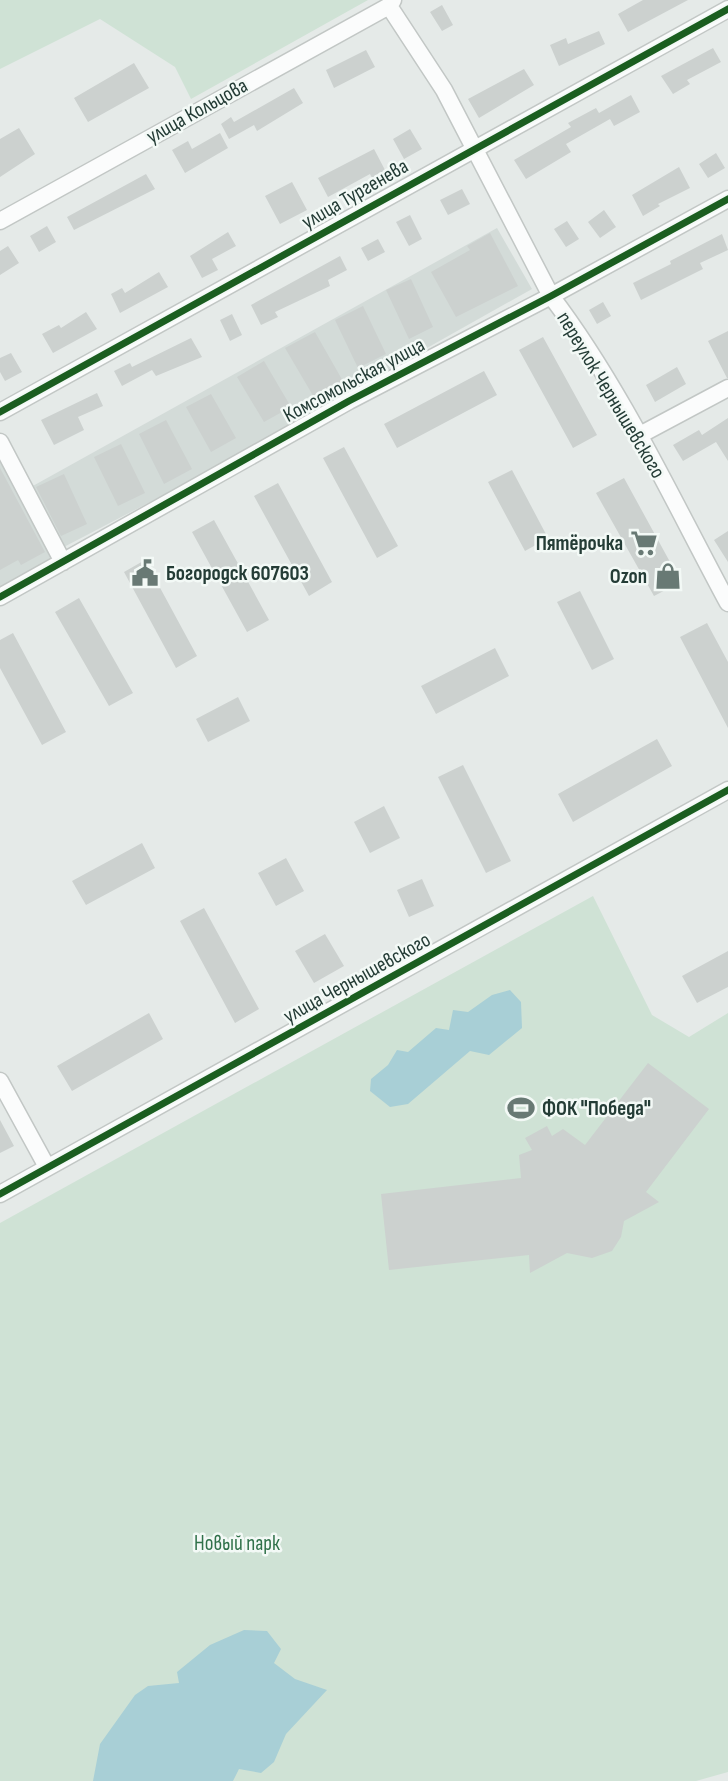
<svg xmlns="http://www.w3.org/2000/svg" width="728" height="1781" font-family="'Sofia Sans Condensed',sans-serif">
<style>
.built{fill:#d3dbd8}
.green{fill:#cfe2d5}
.water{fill:#a8cfd6}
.building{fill:#ccd1cf}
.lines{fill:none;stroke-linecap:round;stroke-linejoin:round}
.minor-casing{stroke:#c2c7c5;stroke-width:19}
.minor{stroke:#fbfcfc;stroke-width:16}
.cycleway-casing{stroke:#f3f9f6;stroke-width:11}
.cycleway{stroke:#1b5e20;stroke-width:7}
.labels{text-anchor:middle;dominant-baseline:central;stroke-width:5;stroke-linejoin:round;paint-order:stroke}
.street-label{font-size:21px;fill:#243c36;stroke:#f3f9f6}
.poi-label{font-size:21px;font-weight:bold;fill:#243c36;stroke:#f3f9f6;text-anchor:end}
.park-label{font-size:21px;fill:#30714a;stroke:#f3f9f6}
</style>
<rect width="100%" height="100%" fill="#e5eae8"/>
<path class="built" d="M497,228L532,289L194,479L62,548L31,487Z
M0,454L55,557L0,587Z"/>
<path class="green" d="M0,0H368L191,99L175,67L100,19L0,69Z
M593,896L652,1015L689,1037L728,1013V1772L696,1781H0V1223Z"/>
<path class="water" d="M510,990L521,1002L522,1028L489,1055L470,1051L408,1104L390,1107L370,1091L371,1079L388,1065L397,1050L408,1052L436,1028L449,1030L453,1010L468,1012L492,995Z
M244,1630L267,1631L281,1649L274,1663L295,1679L327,1690L286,1734L274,1762L261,1773L239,1769L233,1781H93L100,1744L135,1695L148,1686L179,1683L177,1672L210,1645Z"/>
<path class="building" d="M643,0H688L628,32L618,14Z
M442,5L453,25L442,31L430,12Z
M599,31L605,44L559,66L550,45L566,38L568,44Z
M713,48L721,62L687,80L690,84L673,94L661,76Z
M366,50L375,67L334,88L326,70Z
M134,63L149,88L88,122L74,98Z
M524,69L534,85L479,118L468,99Z
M294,88L303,103L257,131L254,125L229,139L221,124L231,117L234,122Z
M631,95L640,112L614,126L610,119L566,144L571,152L526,179L514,160L571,127L568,123L596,108L599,113Z
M19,128L35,154L0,177V139Z
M410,129L422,149L404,159L393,139Z
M220,133L228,148L185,173L172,150L188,141L192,149Z
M374,149L385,170L372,178L370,174L328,197L318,178Z
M716,153L725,168L708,178L699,164Z
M679,167L690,188L658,204L660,206L643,216L632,195Z
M146,174L155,189L74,230L67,217Z
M292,182L307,210L280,224L265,196Z
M462,189L470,204L448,215L440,200Z
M604,210L616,227L600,238L588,222Z
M410,215L422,239L409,246L396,222Z
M567,221L579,239L566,247L554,229Z
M47,226L56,242L39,252L30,236Z
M228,232L236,246L212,259L218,270L202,278L190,256Z
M490,233L518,286L456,317L431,272L470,250L467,246Z
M722,234L728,250L700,263L703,269L641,300L633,283L671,264L670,261Z
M378,239L385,252L368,261L361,248Z
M8,246L19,263L0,275V251Z
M340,256L347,270L328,280L330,286L275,312L278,317L261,325L251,305Z
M159,272L168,287L120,313L111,294L122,288L125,293Z
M411,279L433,327L409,339L386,290Z
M603,302L611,316L597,324L589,310Z
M363,306L386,354L358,368L335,320Z
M86,312L97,329L53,353L42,334L59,325L61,328Z
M232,314L242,335L230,341L220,320Z
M728,331V378H727L708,341Z
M315,332L344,383L315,399L285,348Z
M543,337L597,435L573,448L519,350Z
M191,338L202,357L156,376L152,370L122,386L114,371L130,363L132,367Z
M11,353L22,372L5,381L0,372V358Z
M264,361L291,407L264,422L237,377Z
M677,367L686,384L655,402L646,385Z
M484,371L497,395L397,448L384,424Z
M97,393L103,406L78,417L84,430L54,445L41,420Z
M211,394L236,438L211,452L186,407Z
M728,418V461L716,442L683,461L673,445L699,430L702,435Z
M166,420L192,469L164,484L139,434Z
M121,444L145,493L118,506L94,457Z
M344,447L398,546L377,558L323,458Z
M0,468L45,552L21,565L18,560L0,570Z
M512,470L548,538L525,551L488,482Z
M64,474L87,524L61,536L36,487Z
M624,478L681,582L654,596L596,493Z
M278,483L332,582L309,596L254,496Z
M214,520L269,620L247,632L192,532Z
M728,531V562L714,540Z
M145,560L197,656L176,668L124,572Z
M580,591L614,659L592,670L557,602Z
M79,598L133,693L109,706L55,612Z
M707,623L728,662V728L680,637Z
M13,633L66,732L42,745L0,668V640Z
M495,648L509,676L436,714L421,686Z
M238,697L250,721L208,742L196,719Z
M657,739L672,766L573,822L558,794Z
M463,765L511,861L486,873L438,777Z
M384,806L400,838L370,853L354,822Z
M142,843L155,868L86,905L72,881Z
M286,858L304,891L276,906L258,873Z
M422,879L434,906L409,917L397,890Z
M204,908L259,1009L235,1023L180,921Z
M325,934L344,966L314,983L295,951Z
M728,951V987L697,1003L682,976Z
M149,1013L163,1039L72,1091L57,1066Z
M648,1063L709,1109L646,1192L659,1202L624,1221L621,1237L612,1251L592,1258L567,1253L530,1273L529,1255L389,1270L381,1194L521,1178L519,1155L532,1150L525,1138L547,1126L552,1136L563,1129L585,1145Z
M0,1120L14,1146L0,1153Z"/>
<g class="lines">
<defs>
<path id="minor" d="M389,6L444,90L551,296C621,388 673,501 728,603
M0,221L389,6L393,0
M0,412L728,9
M638,436L728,388
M0,442L63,562
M0,597L349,401L551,296L728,199
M0,1081L47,1167
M0,1194L728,790"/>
</defs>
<use href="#minor" class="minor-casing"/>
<use href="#minor" class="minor"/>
<defs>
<path id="cycleway" d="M0,412L728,9
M0,597L349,401L551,296L728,199
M0,1194L728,790"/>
</defs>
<use href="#cycleway" class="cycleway-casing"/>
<use href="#cycleway" class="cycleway"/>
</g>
<defs>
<symbol id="supermarket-bare" viewBox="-9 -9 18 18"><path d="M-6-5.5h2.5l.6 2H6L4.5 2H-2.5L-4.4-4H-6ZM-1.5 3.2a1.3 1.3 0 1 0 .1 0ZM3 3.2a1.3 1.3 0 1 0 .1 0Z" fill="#687974" stroke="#f3f9f6" stroke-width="2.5" paint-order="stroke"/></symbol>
<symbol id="civic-bare" viewBox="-9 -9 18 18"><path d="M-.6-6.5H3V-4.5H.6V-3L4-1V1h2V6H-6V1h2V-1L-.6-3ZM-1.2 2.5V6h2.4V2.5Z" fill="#687974" stroke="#f3f9f6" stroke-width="2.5" paint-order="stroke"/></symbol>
<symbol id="shop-bare" viewBox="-9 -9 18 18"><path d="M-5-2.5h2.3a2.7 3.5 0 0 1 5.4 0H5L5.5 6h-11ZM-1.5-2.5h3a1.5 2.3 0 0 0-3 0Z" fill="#687974" stroke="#f3f9f6" stroke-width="2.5" paint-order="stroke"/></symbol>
<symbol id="stadium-bare" viewBox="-9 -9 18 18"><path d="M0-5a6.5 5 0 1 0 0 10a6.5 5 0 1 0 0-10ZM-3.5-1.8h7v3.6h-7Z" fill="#687974" stroke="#f3f9f6" stroke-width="2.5" paint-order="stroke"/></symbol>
</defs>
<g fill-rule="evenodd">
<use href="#supermarket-bare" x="625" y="524" width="38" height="38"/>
<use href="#civic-bare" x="126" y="554" width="38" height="38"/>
<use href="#shop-bare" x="649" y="557" width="38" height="38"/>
<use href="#stadium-bare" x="502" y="1089" width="38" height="38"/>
</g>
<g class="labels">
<g class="street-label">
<text transform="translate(197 111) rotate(-29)">улица Кольцова</text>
<text transform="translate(355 194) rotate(-30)">улица Тургенева</text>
<text transform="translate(354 380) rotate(-28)">Комсомольская улица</text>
<text transform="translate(611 395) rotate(59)">переулок Чернышевского</text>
<text transform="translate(357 978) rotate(-29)">улица Чернышевского</text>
</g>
<g class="poi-label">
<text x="623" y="543">Пятёрочка</text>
<text x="166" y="573" text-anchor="start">Богородск 607603</text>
<text x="647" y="576">Ozon</text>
<text x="542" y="1108" text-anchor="start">ФОК "Победа"</text>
</g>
<g class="park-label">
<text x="237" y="1543">Новый парк</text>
</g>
</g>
</svg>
